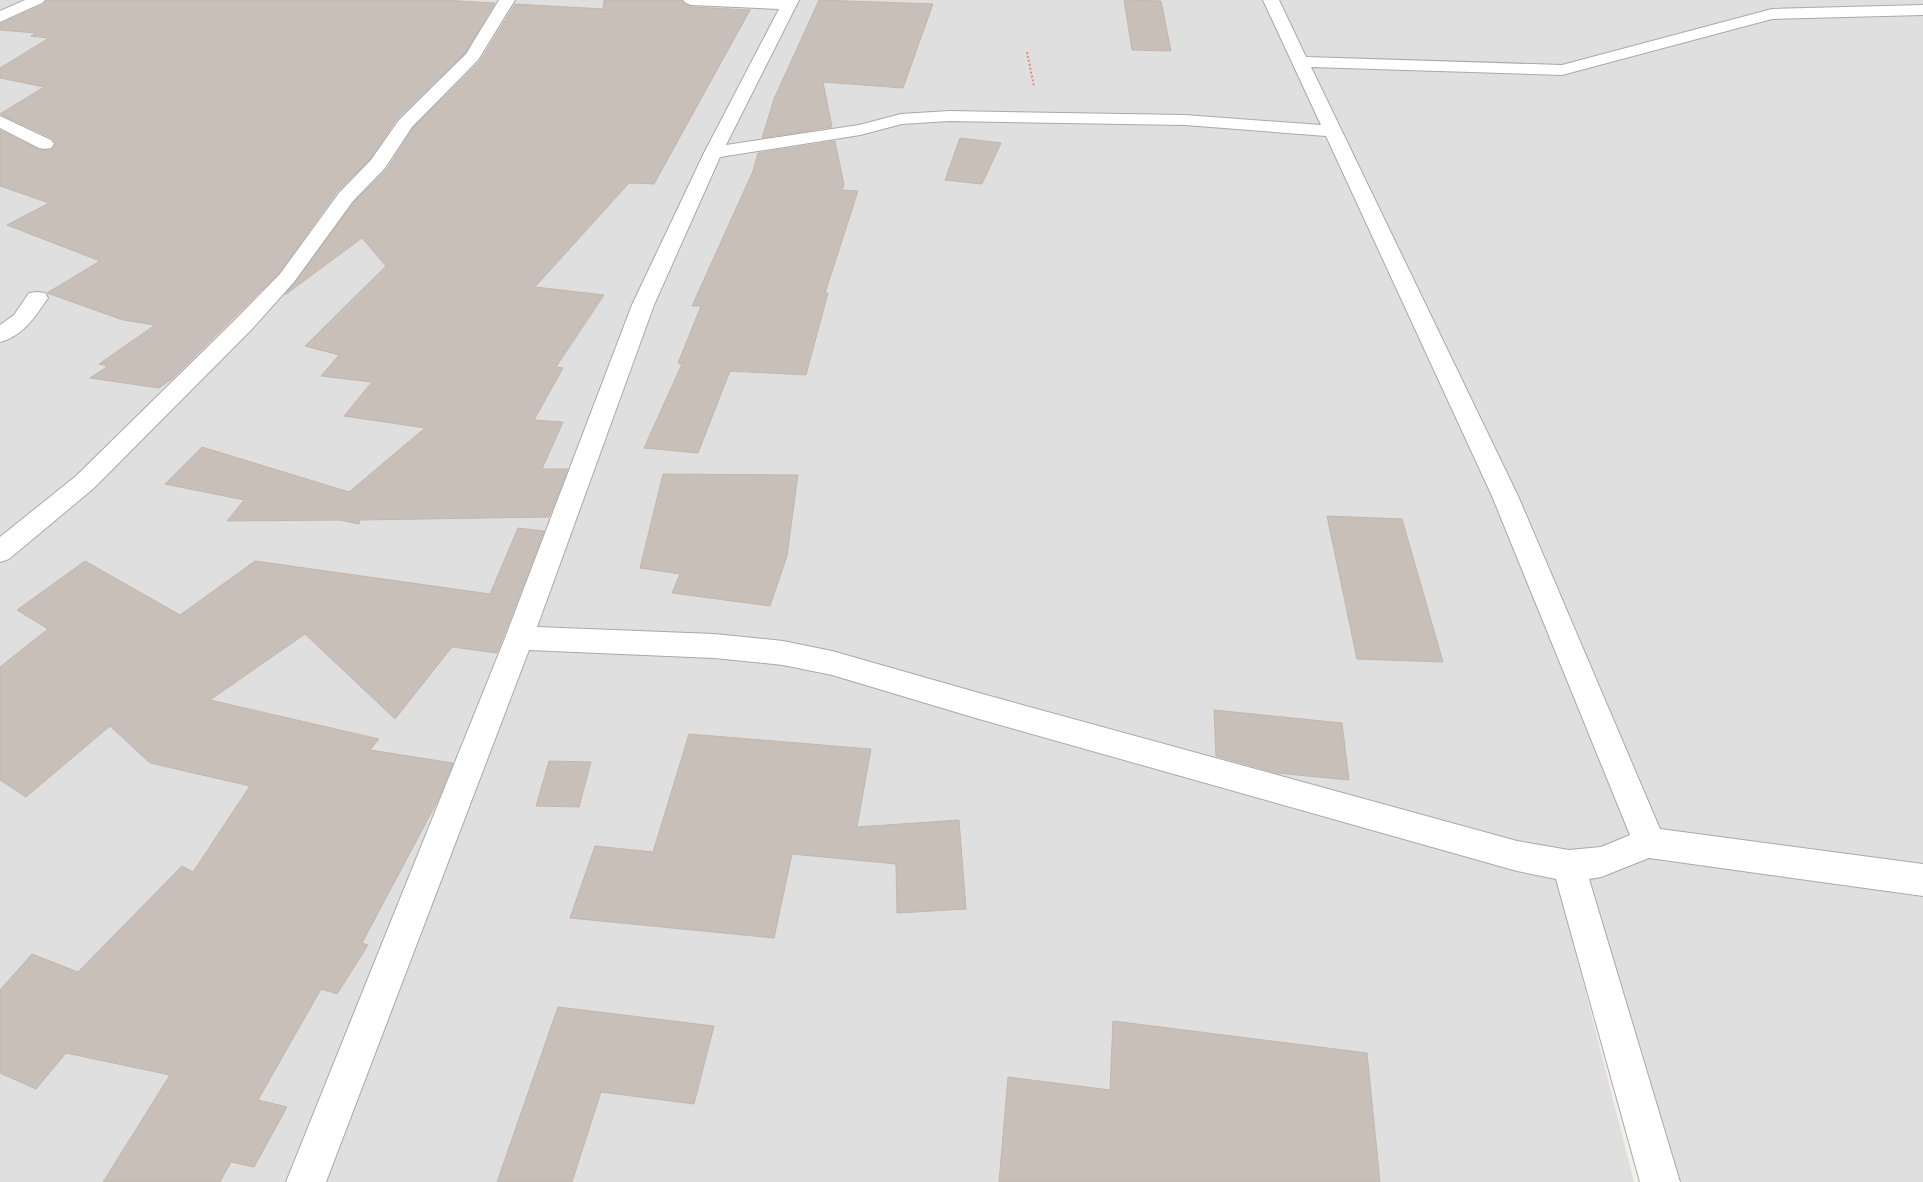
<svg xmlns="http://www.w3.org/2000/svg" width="1923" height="1182" font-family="'PT Sans',sans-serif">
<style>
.residential{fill:#e0dfdf}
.building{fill:#c7bfb8;stroke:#c4b6ab}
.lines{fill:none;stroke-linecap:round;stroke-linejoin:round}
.minor-casing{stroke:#a9a9a9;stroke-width:2}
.path{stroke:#fa8072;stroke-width:2;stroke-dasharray:2 2;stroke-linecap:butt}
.minor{fill:#fff;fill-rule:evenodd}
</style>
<rect width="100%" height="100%" fill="#f2efe9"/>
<path class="residential" d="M0,0H1923V1182H1652L1549,848L1634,1182H0Z"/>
<path class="building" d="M47,0H442L495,3L465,53L397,119L370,159L337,192L279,273L173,378L159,388L90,378L108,366L99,364L155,325L123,320L47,293L100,261L7,225L49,203L0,186V130L39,150H51L56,144L52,138L0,114L44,87L0,78V68L49,38L31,36L36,33L0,30V24L43,5Z
M604,0H681L691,7L750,10L654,184L629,183L535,287L604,295L556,367L563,368L534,420L563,422L542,469H568L549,517L360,520L359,524L340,520L227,521L244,500L165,484L202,447L349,492L425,428L344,416L372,382L321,376L339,355L305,346L386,266L362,238L285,295L354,202L387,169L413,128L480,61L515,4L603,9Z
M819,0L933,4L903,88L823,82L832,127L762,138L774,99Z
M1124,0L1161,1L1171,51L1132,50Z
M960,138L1001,143L982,184L945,180Z
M835,141L844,185L842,190L858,191L825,293H828L806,375L730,371L698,453L644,448L682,364L678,363L701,306H692L753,171L758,153Z
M663,474L798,475L787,556L770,606L672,593L680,574L640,568Z
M1327,516L1402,519L1443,662L1357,659Z
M518,528L544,531L497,653L452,647L395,719L305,634L210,700L379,739L370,750L453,763L437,802L362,943L368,945L337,994L321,989L258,1100L287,1107L254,1167L231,1162L220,1182H103L170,1075L66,1053L36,1089L0,1073V990L32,954L78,972L182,866L193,872L250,786L150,763L110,726L26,797L0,780V667L48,629L17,610L85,561L180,615L255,561L490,594Z
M1214,710L1342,723L1349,780L1277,773L1216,756Z
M689,734L871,749L857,827L959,820L966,909L897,913L896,864L792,854L774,938L570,918L595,846L653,852Z
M549,761L591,762L579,807L536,806Z
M558,1007L714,1026L694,1104L601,1092L572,1182H497Z
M1113,1021L1367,1053L1380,1182H999L1008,1077L1110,1090Z"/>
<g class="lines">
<defs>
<path id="minor" d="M25,0H45L42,3L0,22V11Z
M499,0H515L478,60L412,127L385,168L353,201L294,282L252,329L94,488L9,559L0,562V537L76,476L236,319L280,274L339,193L371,160L399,120L466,54Z
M683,0H799L726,145L859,125L901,114L949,111L1185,115L1321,125L1263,0H1279L1306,57L1562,65L1772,9L1923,5V15L1772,19L1562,75L1311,67L1518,496L1660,829L1923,864V896L1649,858L1601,877L1589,879L1680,1182H1640L1556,879L1517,871L979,719L832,675L783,665L714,658L529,650L326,1182H286L505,638L632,305L704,153L779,9L691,5L686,3ZM949,121L1185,125L1326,136L1492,496L1630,835L1601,847L1569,850L1517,841L979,693L832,651L783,641L714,634L537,627L654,305L720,157L860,135L902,124Z
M0,116L51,140L54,144L51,148L45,149L39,148L0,128Z
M37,292L45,293L48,298C35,317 23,336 0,342V325L14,315L29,293Z"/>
</defs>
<use href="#minor" class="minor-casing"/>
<path class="path" d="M1027,52L1034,87"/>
<use href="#minor" class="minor"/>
</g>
</svg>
